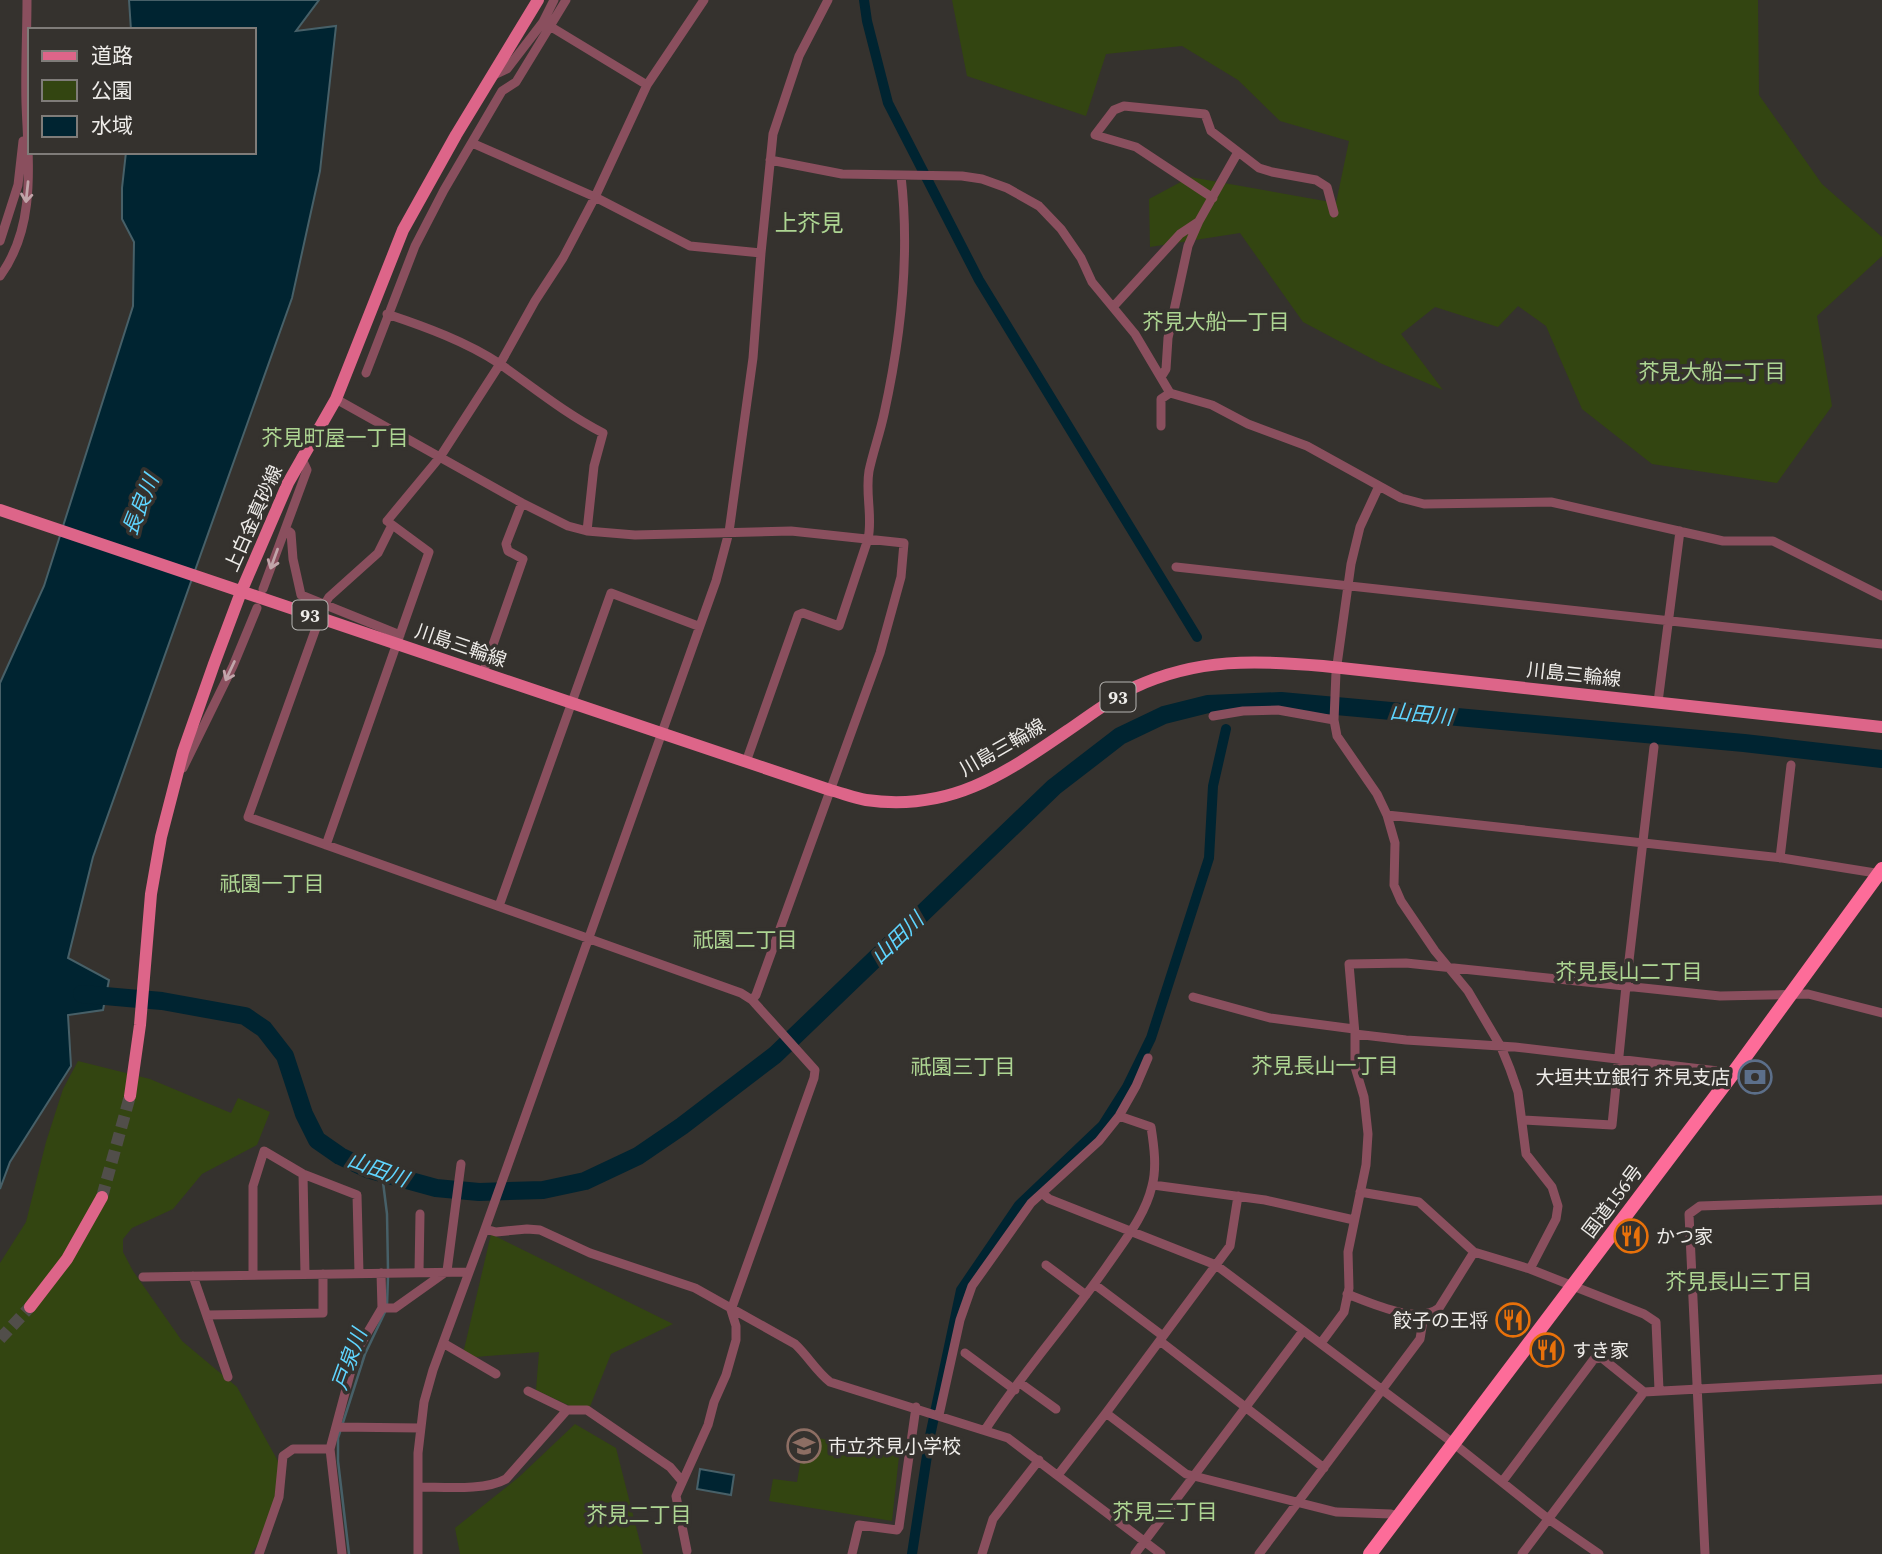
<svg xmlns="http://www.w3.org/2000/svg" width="1882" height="1554" font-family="'Source Serif 4','Noto Sans JP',serif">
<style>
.green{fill:#334511}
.water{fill:#002431;stroke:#476068;stroke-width:2}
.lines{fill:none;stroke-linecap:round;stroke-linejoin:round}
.stream{stroke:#476068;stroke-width:2.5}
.canal{stroke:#002431;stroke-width:10}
.river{stroke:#002431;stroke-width:18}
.major-tunnel{stroke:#514e4a;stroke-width:12;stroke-dasharray:12 6;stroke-linecap:butt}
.minor{stroke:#8a4f5e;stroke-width:9}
.major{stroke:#dd6589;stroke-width:12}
.highway{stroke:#fd6c99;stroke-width:14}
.oneway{stroke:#c1a5aa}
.labels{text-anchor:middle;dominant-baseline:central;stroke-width:7;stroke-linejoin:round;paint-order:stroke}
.shield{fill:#35322e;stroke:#b6b4b1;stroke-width:2}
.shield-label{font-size:18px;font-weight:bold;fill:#eeece9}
.street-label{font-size:19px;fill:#eeece9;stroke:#35322e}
.poi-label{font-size:19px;fill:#eeece9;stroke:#35322e;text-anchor:start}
.neighbourhood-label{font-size:21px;fill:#add592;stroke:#35322e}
.water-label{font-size:21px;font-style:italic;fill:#5fd5ff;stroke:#35322e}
.quarter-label{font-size:23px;fill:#add592;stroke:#35322e}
</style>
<rect width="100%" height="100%" fill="#35322e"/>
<path class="green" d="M952,0H1758L1759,95L1822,184L1882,237V256L1817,316L1832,406L1777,483L1652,464L1582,409L1546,326L1518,306L1498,327L1435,307L1401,334L1443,390L1380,363L1303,322L1240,233L1150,247L1149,199L1190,177L1336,203L1349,141L1280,121L1238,80L1182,46L1106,54L1086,116L967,76Z
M78,1061L150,1079L231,1113L238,1098L270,1112L257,1145L202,1174L173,1209L132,1228L123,1239V1252L133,1271L182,1341L237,1387L279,1463L280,1498L262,1539L251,1554H0V1263L26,1222L46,1142L63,1089Z
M491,1234L673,1324L611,1354L587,1414L536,1390L539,1352L462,1358Z
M575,1424L616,1448L643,1554H460L455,1528L519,1477Z
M805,1435L899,1456L892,1521L769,1501L773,1479L797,1482Z"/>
<path class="water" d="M129,0H319L296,31L336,26L320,171L292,298L93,857L68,958L109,980L103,1010L68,1015L71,1066L10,1162L0,1189V683L44,586L133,306L134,242L122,219V188L126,152H254V30H131Z
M700,1469L734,1475L731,1495L697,1489Z"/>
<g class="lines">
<path class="stream" d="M382,1174L387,1214L388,1270
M387,1305L388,1277
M349,1554L338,1461V1438L365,1354L385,1312"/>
<path class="canal" d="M864,0L867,21L888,103L979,280L1197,637
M912,1554L930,1436L961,1290L1019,1205L1103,1125L1127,1087L1151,1038L1209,858L1213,786L1226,729"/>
<path class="river" d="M82,994L162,1001L245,1016L264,1029L285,1056L304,1114L317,1140L340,1156L367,1169L436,1188L479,1192L543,1190L585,1181L638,1156L682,1126L775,1055L1054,787L1120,736L1164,715L1208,704L1281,701L1744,743L1882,759"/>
<path class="major-tunnel" d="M102,1197L130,1096
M0,1339L30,1307"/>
<path class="minor" d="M543,22L554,0
M492,76L507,69L543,22L647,85
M472,143L595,197L690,246L761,253
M770,160L842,174L962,176L982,179L1007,188L1039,206L1061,229L1081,258L1092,282L1135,334L1170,393L1212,405L1248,424L1307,446L1401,498L1424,504L1551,502L1723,541H1773L1882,596
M1213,198L1136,147L1095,135L1114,110L1124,106L1205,114L1211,131L1259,168L1272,172L1316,180L1327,187L1334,213
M0,241L18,185L23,141
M0,276C37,226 28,161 26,103C25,69 27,34 27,0
M1113,307L1180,234L1198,222
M387,314C426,327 467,342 500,364C534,388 566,414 603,433L594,466L587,531
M366,373L415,246L444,190L502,91L516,82L566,0
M1161,377L1166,369L1168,338L1188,246L1199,221L1238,152
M336,399L522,503L568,526L587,531L635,535L791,531L904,543L901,577L880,653L756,995L752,1000
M1161,426V399L1170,393
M286,529L291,533L293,559L301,595L400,635
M1176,567L1882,644
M263,589L307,470L301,457
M323,607L329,597L378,553L392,525
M316,628L248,817L741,993L752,1000L815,1070L814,1078L731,1310L736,1326V1340L726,1375L714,1402L708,1425L676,1496L687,1551
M483,673L523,559L508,551L506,544L522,503
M1658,702L1680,531
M1213,716L1243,711L1278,710L1334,720L1336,672L1351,564L1360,527L1379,486
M1334,720L1337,736L1377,794L1387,815L1395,843L1394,885L1401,901L1435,951L1468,991L1501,1047L1510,1069L1518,1092L1526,1154L1552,1187L1558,1206L1556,1219L1530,1269
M746,762L798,615L803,613L839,626L868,539C873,517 865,494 869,471C873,452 880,433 884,414C901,337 910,254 901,176
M183,768L233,666L257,608
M1387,815L1782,858L1882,874
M326,845L429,552L387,521L440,457L500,364L535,301L563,258L595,197L647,85L704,0
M1780,858L1791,765
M499,906L611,593L698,626
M1193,997L1270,1018L1354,1029
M1355,1034L1406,1040L1515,1047L1718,1071
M1523,1120L1612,1125L1626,986L1654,747
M303,1174L305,1274
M1153,1185L1265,1200L1354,1220
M1360,1192L1419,1202L1474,1252L1530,1269L1644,1314L1656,1322L1659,1390
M1042,1193L1049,1199L1216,1265L1453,1443L1547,1518L1599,1554
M485,1229L496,1232L527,1229L540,1230L590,1253L695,1288L795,1344C808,1356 816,1371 830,1382L1008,1438L1161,1554
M1046,1265L1086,1295
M419,1272L420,1214
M253,1275V1186L264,1151L303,1174L357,1195L359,1273
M193,1276L228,1377
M143,1277L469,1272
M1094,1284L1163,1336
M1347,1294C1371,1303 1417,1325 1439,1308L1474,1252
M382,1308H395L447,1271L461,1164
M207,1315L323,1313V1274
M1160,1341L1324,1468
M443,1343L496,1374
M1321,1343L1344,1312L1349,1288L1348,1252L1366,1165L1368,1134L1364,1097L1355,1067V1034L1349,964L1406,963L1720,996L1808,994L1882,1013
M965,1353L1015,1390
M1020,1383L1056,1409
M528,1391L567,1410H587L670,1467L682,1481
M1106,1413L1186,1474L1336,1512L1391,1514L1398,1516
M939,1415L960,1320L972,1286L1031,1203L1099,1141L1119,1116L1136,1086L1148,1058
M336,1427L421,1428
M985,1430C1022,1373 1068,1322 1107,1266C1124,1241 1145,1216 1152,1186C1157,1168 1154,1146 1151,1127L1119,1116
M1058,1475L1106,1413L1230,1246L1238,1196
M1502,1482L1594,1359L1602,1358L1644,1392
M419,1487C444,1487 485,1491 506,1479L567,1410
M259,1554L279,1497L283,1456L293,1449H330
M342,1554L330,1449L353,1363L359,1347L382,1308L381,1273
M418,1554V1453L424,1402L433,1370L485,1229L716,581L729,532L753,358L761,253L773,134L799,56L828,0
M852,1554L859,1525L897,1530L899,1527L916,1407
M982,1554L993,1519L1039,1460
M1135,1554L1303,1331
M1259,1554L1420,1339L1424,1315
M1522,1554L1644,1392L1882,1379
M1705,1554L1689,1214L1700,1206L1882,1200"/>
<path class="major" d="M0,510L830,790C842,793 854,798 866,800C949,812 1003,775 1067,731C1089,716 1111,699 1135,687C1198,658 1256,660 1323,666L1882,727
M130,1096L140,1025L151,894L161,837L183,752L214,664L241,592L288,483L336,399L403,230L456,135L538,0
M30,1307L67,1259L102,1197"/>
<path class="highway" d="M1370,1554L1734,1072L1882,869"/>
</g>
<defs><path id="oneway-shaft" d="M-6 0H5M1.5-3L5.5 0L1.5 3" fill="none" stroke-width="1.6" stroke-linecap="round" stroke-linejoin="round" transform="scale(1.75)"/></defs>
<g class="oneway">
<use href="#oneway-shaft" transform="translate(27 192) rotate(96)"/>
<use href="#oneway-shaft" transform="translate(274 559) rotate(110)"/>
<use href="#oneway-shaft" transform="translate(230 671) rotate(115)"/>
</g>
<defs>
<symbol id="bank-ring" viewBox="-11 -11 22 22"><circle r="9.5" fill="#35322e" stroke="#5c6f8a" stroke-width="1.5"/><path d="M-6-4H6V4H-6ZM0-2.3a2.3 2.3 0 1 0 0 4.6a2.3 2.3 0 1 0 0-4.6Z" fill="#5c6f8a"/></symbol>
<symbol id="restaurant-ring" viewBox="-11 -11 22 22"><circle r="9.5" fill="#35322e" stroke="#e8710a" stroke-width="1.5"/><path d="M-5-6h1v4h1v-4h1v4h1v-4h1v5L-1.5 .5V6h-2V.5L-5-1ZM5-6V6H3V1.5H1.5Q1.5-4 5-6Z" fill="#e8710a"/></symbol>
<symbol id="school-ring" viewBox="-11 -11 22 22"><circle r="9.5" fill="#35322e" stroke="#8d6e63" stroke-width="1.5"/><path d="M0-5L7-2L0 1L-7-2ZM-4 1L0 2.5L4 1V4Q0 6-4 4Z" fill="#8d6e63"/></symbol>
</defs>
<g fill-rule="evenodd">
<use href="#bank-ring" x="1736" y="1058" width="38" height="38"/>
<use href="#restaurant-ring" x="1612" y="1217" width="38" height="38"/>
<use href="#restaurant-ring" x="1494" y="1301" width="38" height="38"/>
<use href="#restaurant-ring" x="1528" y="1331" width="38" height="38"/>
<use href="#school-ring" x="785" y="1427" width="38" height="38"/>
</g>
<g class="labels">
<g class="shield">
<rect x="292.5" y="600.5" width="35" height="29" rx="5"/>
<rect x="1100.5" y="682.5" width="35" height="29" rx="5"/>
</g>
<g class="shield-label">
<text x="310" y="615">93</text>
<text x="1118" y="697">93</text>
</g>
<g class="street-label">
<text transform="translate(253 518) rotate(-66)">上白金真砂線</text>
<text transform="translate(461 645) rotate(19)">川島三輪線</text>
<text transform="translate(1574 674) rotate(6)">川島三輪線</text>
<text transform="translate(1002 747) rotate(-30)">川島三輪線</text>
<text transform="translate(1612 1201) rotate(-53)">国道156号</text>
</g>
<g class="poi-label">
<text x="1730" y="1077" text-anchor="end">大垣共立銀行 芥見支店</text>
<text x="1656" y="1236">かつ家</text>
<text x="1488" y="1320" text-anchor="end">餃子の王将</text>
<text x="1572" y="1350">すき家</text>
<text x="828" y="1446">市立芥見小学校</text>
</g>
<g class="neighbourhood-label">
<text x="1216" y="321">芥見大船一丁目</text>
<text x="1712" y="371">芥見大船二丁目</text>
<text x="335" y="437">芥見町屋一丁目</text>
<text x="272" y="883">祇園一丁目</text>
<text x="745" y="939">祇園二丁目</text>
<text x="1629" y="971">芥見長山二丁目</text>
<text x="1325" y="1065">芥見長山一丁目</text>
<text x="963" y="1066">祇園三丁目</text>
<text x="1739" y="1281">芥見長山三丁目</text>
<text x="1165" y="1511">芥見三丁目</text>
<text x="639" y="1514">芥見二丁目</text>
</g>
<g class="water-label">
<text transform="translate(140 505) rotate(-68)">長良川</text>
<text transform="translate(1421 714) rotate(6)">山田川</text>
<text transform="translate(897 938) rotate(-44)">山田川</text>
<text transform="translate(378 1169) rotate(20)">山田川</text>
<text transform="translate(349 1359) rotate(-70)">戸泉川</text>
</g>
<g class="quarter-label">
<text x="809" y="223">上芥見</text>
</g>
</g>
<rect x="28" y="28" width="228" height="126" fill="#35322e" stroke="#7f7c79" stroke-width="2"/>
<rect x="42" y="51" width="35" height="10" fill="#dd6589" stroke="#7f7c79" stroke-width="2"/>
<text x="91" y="63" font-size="21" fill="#eeece9">道路</text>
<rect x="42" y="80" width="35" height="21" fill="#334511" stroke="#7f7c79" stroke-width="2"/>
<text x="91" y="98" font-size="21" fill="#eeece9">公園</text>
<rect x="42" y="116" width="35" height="21" fill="#002431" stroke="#7f7c79" stroke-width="2"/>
<text x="91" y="133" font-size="21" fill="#eeece9">水域</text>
</svg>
